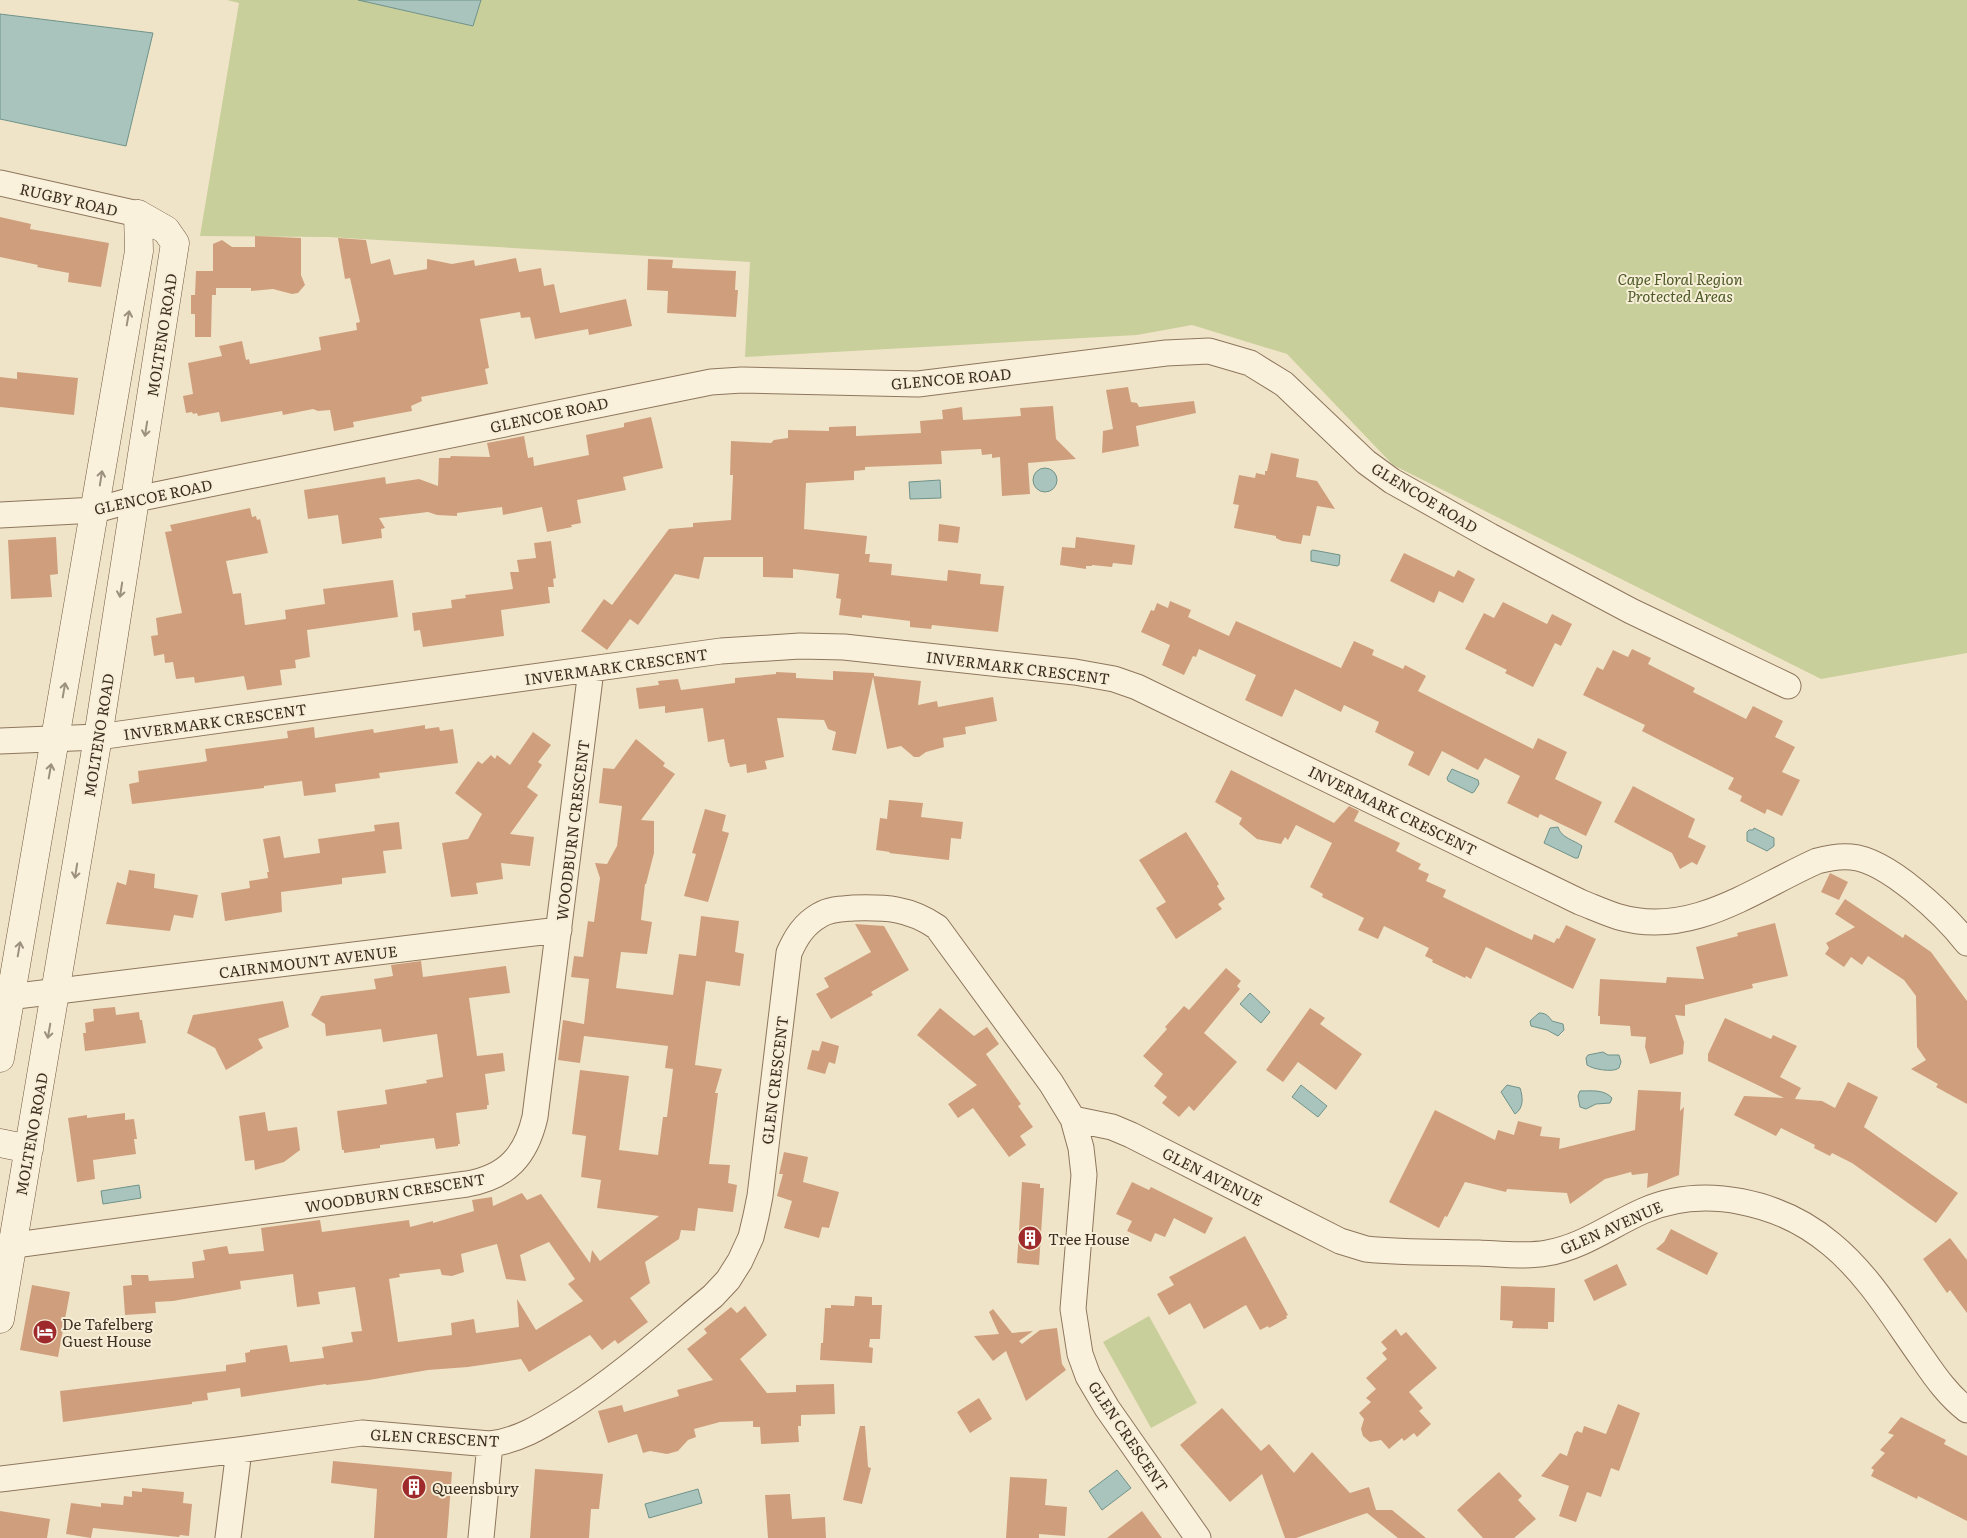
<svg xmlns="http://www.w3.org/2000/svg" width="1967" height="1538" font-family="Literata,serif">
<style>
.green{fill:#c9cf9b}
.water{fill:#a9c4bc;stroke:#6f938a}
.building{fill:#cf9f7d;fill-rule:evenodd}
.lines{fill:none;stroke-linecap:round;stroke-linejoin:round}
.street-casing{stroke:#8d765c;stroke-width:27}
.secondary-casing{stroke:#6f573f;stroke-width:29}
.street{stroke:#faf1dc;stroke-width:25}
.secondary{stroke:#faf1dc;stroke-width:28}
.oneway{stroke:#9c907e}
.labels{text-anchor:middle;dominant-baseline:central;stroke-width:4;stroke-linejoin:round;paint-order:stroke}
.street-label{font-size:15px;fill:#3d2e20;stroke:#f7eed8}
.park-label{font-size:15px;font-style:italic;fill:#4d5a26;stroke:#f7eed8}
.poi-label{font-size:15px;fill:#3d2e20;stroke:#f7eed8;text-anchor:start}
</style>
<rect width="100%" height="100%" fill="#f0e4c8"/>
<path class="green" d="M227,0H1967V653L1821,679L1393,465L1287,354L1192,325L1137,335L745,357L750,262L328,237L200,236L239,3Z
M1149,1316L1197,1403L1151,1428L1103,1342Z"/>
<path class="water" d="M358,0H481L473,26Z
M0,14L153,33L126,146L0,119Z
M1033 480a12 12 0 1 1 24 0a12 12 0 1 1-24 0Z
M940,480L941,498L910,499L909,482Z
M1313,550L1340,555L1339,565L1337,566L1311,561V551Z
M1452,769L1478,780L1479,784L1474,792L1472,793L1448,781L1447,778Z
M1558,827C1561,838 1574,840 1582,846L1578,858H1575L1544,843L1550,828Z
M1754,828L1774,838V846L1767,851L1747,841V832L1749,830H1753Z
M1250,993L1270,1012L1261,1023L1240,1004Z
M1539,1013C1545,1013 1548,1015 1552,1021L1563,1024L1564,1030L1558,1036L1547,1030L1531,1026L1530,1021Z
M1603,1052L1608,1055H1619L1621,1062L1619,1068C1613,1073 1592,1069 1587,1065L1586,1058L1588,1055Z
M1301,1085L1327,1106L1318,1117L1292,1097Z
M1507,1085L1520,1088C1523,1097 1524,1108 1515,1114L1501,1092Z
M1580,1091C1591,1091 1604,1089 1612,1098L1610,1103L1596,1104L1586,1109L1580,1107L1578,1096Z
M139,1185L141,1198L103,1204L101,1191Z
M1117,1470L1131,1488L1102,1510L1089,1491Z
M698,1489L702,1503L649,1518L645,1504Z"/>
<path class="building" d="M0,217L31,224L30,229L109,243L101,287L68,282L69,273L37,267L38,265L0,257Z
M255,236L301,238V275L305,285L298,293L292,294L273,289L251,291V288H216V295H212L211,337H195V314H191V295H195L196,271H213V244L222,240L232,247H255Z
M338,238L366,240L371,264L390,259L394,275L427,269V259L452,264L474,260L475,266L516,258L519,272L541,268L544,286L554,284L560,313L626,299L632,326L589,335L588,329L535,339L530,317L521,318L520,312L480,319L489,368L485,369L488,384L421,397L422,401L411,406L412,411L353,422L354,427L334,431L330,410L318,411L313,409L283,415L282,411L221,422L219,412L198,416L197,413L193,414L192,412L186,413L183,396L193,394L188,363L222,356L219,346L242,341L246,360L249,359L250,364L321,350L319,337L357,330L356,323L360,322L350,278L345,279Z
M648,259L673,260L672,268L736,271L735,290H738L736,317L667,313L668,291L647,290Z
M17,372L78,378L74,415L0,407V377L17,379Z
M1128,387L1131,402L1137,403L1139,407L1194,401L1196,413L1136,426L1139,446L1102,453L1103,431L1113,429L1106,390Z
M1053,406L1056,439L1076,459L1028,463L1030,494L1002,496L1000,457L992,458V454L982,455L981,449L941,451L942,464L865,467V470L854,471V480L806,483L804,529L867,536L865,554H870L869,562L892,564L891,575L947,581L948,570L981,574L980,584L1004,586L998,632L932,625L931,629L910,627V621L862,615V618L839,615L841,599L836,598L839,574L793,569V578L763,577V557H704L699,579L675,574L638,625L630,619L607,650L581,631L604,599L612,605L669,529L693,527V523L731,520L733,475H730L731,441L771,443L774,440L788,438V430L829,431V427L856,426V436L921,433L920,421L943,419L942,410L962,407L963,420L1021,416L1020,408Z
M651,417L663,468L623,477L626,490L577,500L581,523L571,525L572,527L547,532L542,507L503,515L502,507L457,513V516L437,515L428,512L379,518L385,528L381,529L382,538L342,544L338,515L308,519L304,490L385,477L386,484L419,479L438,486L439,458H450L451,456L490,457L487,443L524,436L528,458L533,457L534,466L589,455L586,435L624,427V423Z
M1271,453L1299,459L1296,477L1317,481L1335,509L1317,506L1310,536L1303,535L1301,544L1282,541L1276,538V536L1234,528L1239,505L1233,504L1239,475L1255,478L1256,473L1265,475V471H1267Z
M250,508L252,517L256,516L257,520L260,519L268,553L226,561L233,594L241,593L245,625L286,619L285,610L325,604L323,589L393,580L398,617L307,630L310,657L295,660L296,668L280,670L282,685L247,690L244,676L195,683L194,677L176,679L173,662L165,663L164,654L154,656L151,636L158,635L156,618L182,613L165,532L172,531L170,525Z
M939,524L960,527L958,543L938,541Z
M56,537L58,574L50,575L52,597L11,599L8,540Z
M1076,537L1135,545L1132,565L1113,563L1112,567L1092,565V566H1086V569L1060,565L1062,547L1075,548Z
M551,541L556,578L553,579L554,587H548L550,603L501,610L504,636L423,647L420,630L414,631L412,613L452,608L451,600L466,598L465,595L513,589L510,572H519L517,560L536,558L534,543Z
M1404,553L1454,577L1458,570L1475,579L1463,603L1439,591L1434,603L1390,581Z
M1170,601L1191,610L1188,617L1229,636L1236,621L1341,668L1354,641L1374,650L1372,655L1403,669L1405,665L1426,676L1418,691L1533,749L1538,738L1567,752L1555,779L1602,802L1586,836L1540,814L1538,818L1507,803L1520,776L1485,758L1478,770L1442,751L1429,776L1408,765L1414,752L1375,732L1379,722L1344,705L1341,712L1295,689L1282,717L1245,700L1256,675L1199,649L1196,657L1193,656L1184,675L1162,665L1170,645L1141,632L1151,610L1154,611L1157,603L1168,608Z
M1503,602L1547,624L1552,614L1572,624L1561,646L1555,643L1533,687L1505,673L1507,670L1465,649L1484,613L1494,618Z
M1632,649L1651,658L1648,664L1695,688L1693,692L1746,719L1753,706L1783,721L1775,737L1795,747L1782,772L1800,780L1782,816L1767,809L1765,814L1740,801L1742,796L1728,789L1734,778L1642,731L1645,725L1583,695L1597,667L1603,670L1613,650L1628,657Z
M833,671L874,673V676L921,681L918,705L937,701L938,707L993,697L997,721L965,727L966,734L943,738L944,747L926,752L919,757H914L901,746L887,749L873,677L856,754L832,750L836,732L828,729L824,720L777,718L784,757L765,761L767,769L747,773L746,764L730,767L729,763H728L724,739L708,742L703,708L665,713V706L639,709L636,688L659,685L658,681L678,679L681,690L735,683V678L776,674V672L796,673V678L833,680Z
M425,725V729L439,727L440,731L453,729L458,763L379,773L380,778L335,784L336,792L304,796L302,781L264,786V788L132,804L129,784L139,782L138,771L203,762L207,761L205,749L288,738L287,731L314,727L315,738L373,729L374,733Z
M533,732L551,745L538,762L542,765L527,787L538,795L510,834L534,837L530,866L501,863L503,879L476,883L478,894L451,897L442,843L468,839L482,814L455,793L478,761L482,764L491,755L495,759L497,755L510,765Z
M636,739L665,763L663,766L675,774L641,820L654,821V853L646,884H645L641,920L652,922L647,954L621,952L616,988L673,995L679,954L696,956L701,916L739,921L735,952L744,954L740,986L706,981L695,1065L722,1069L715,1093H718L709,1164L730,1165L728,1183L737,1185L733,1212L698,1208L695,1231L681,1230L679,1239L645,1262L650,1283L630,1298L648,1322L618,1344L615,1340L602,1350L590,1335L529,1372L521,1359L468,1367L428,1370L369,1380L326,1385V1384L241,1397L240,1388L207,1393L208,1400L192,1402V1404L63,1422L60,1391L226,1371V1365L246,1362L245,1353L250,1352V1350L287,1345L290,1362L324,1358L322,1347L353,1342L351,1332L362,1331L355,1287L318,1292L320,1304L297,1307L293,1274L240,1281L241,1289L173,1301L155,1302L156,1313L125,1315L123,1286L132,1285L131,1275H148L149,1281L194,1278L192,1262L205,1260L203,1250L227,1246L229,1254L264,1251L261,1228L320,1220L322,1232L409,1220L410,1227L433,1221V1223L474,1211L472,1200L492,1197L493,1206L522,1193L527,1200L541,1194L590,1263L592,1250L600,1261L659,1216L597,1208L601,1180L581,1177L586,1136L572,1134L580,1070L629,1076L619,1150L658,1155L663,1117H667L673,1069L665,1068L668,1046L584,1036L580,1063L558,1060L563,1020L584,1024L589,979L571,977L574,956L583,957L588,921L594,922L600,878L595,863L607,864L617,846L622,806L599,803L603,768L614,769ZM549,1242L575,1279L568,1284L583,1301L536,1330L517,1299L519,1327L476,1333L474,1319L451,1323L452,1335L398,1342L389,1279L400,1277L399,1274L440,1269L442,1275L452,1276L464,1272L461,1254L497,1244L506,1279L526,1281L520,1255Z
M1231,770L1334,823L1349,806L1359,811L1354,821L1400,843L1396,851L1421,864L1418,869L1429,874L1426,881L1446,890L1443,897L1515,932L1532,940L1534,934L1554,943L1557,938L1559,939L1566,925L1596,939L1573,989L1486,947L1471,979L1466,976L1465,978L1432,962L1433,960L1425,956L1429,948L1384,926L1378,939L1358,930L1364,918L1322,897L1323,894L1310,887L1332,843L1296,825L1288,840L1285,837L1281,844L1257,839L1239,824L1242,818L1215,802Z
M1633,786L1695,819L1688,837L1706,846L1697,865L1692,862L1680,869L1672,853L1614,822Z
M889,800L923,803L921,817L963,822L961,839L951,838L949,860L889,853L890,852L876,850L880,818L887,819Z
M705,809L726,815L722,831L729,833L708,902L684,896L696,854L692,853Z
M399,822L402,849L383,851L386,873L342,878V884L281,892L282,912L225,921L221,893L250,888L249,881L268,878L267,872H269L263,839L280,836L284,858L320,853L318,839L375,831L374,825Z
M1186,832L1219,884L1217,886L1225,899L1218,904L1222,909L1176,939L1156,908L1166,902L1139,860Z
M129,870L155,874L154,888L198,895L193,918L174,915L170,931L106,924L117,882L126,885Z
M1830,873L1848,882L1839,900L1821,892Z
M1845,899L1903,938L1905,934L1931,952L1967,1001V1104L1936,1087L1938,1084L1911,1069L1926,1060L1917,1047L1916,996L1904,980L1868,956L1862,965L1851,957L1844,967L1825,954L1829,948L1826,943L1855,927L1835,914Z
M1775,923L1788,976L1752,984L1753,988L1685,1005V1016L1675,1015L1684,1042L1683,1054L1650,1064L1645,1047L1646,1037L1631,1036L1630,1026L1600,1024V1016H1598L1600,979L1666,983L1667,977L1704,979L1696,947L1738,936L1737,933Z
M855,924L884,926L909,970L871,992L873,995L831,1019L816,994L829,987L824,978L871,952Z
M421,961L423,977L506,966L510,993L469,998L477,1056L503,1053L505,1071L485,1074L489,1105H487V1109L456,1113L460,1144H458V1146L436,1149L434,1138L380,1145V1148L344,1153V1150H342L337,1111L387,1104L385,1090L427,1083L426,1080L443,1077L437,1034L383,1042L381,1029L326,1036L325,1024L311,1015L321,996L376,989L374,979L393,976L391,965Z
M1226,968L1241,981L1237,986L1240,989L1204,1033L1237,1062L1194,1111L1189,1106L1179,1117L1162,1103L1167,1097L1154,1086L1163,1074L1143,1056L1167,1029L1165,1027L1184,1006L1189,1010Z
M283,1001L289,1027L258,1039L263,1048L226,1070L215,1048L187,1033L193,1015Z
M115,1007L116,1015L139,1012L140,1020H142L146,1043L85,1051L83,1033H86L85,1023L94,1021L93,1009Z
M940,1008L974,1036L987,1027L999,1044L986,1054L1021,1104L1018,1106L1033,1127L1020,1136L1026,1145L1009,1157L973,1108L958,1118L948,1104L977,1085L917,1035Z
M1310,1008L1325,1018L1320,1024L1362,1054L1336,1090L1298,1062L1283,1082L1266,1070Z
M1725,1018L1771,1039L1773,1035L1797,1046L1780,1077L1801,1088L1795,1099L1822,1101L1835,1108L1848,1082L1878,1097L1864,1127L1958,1193L1936,1223L1852,1163L1832,1153L1830,1156L1814,1148L1815,1145L1781,1128L1776,1136L1734,1115L1744,1096L1784,1098L1708,1061V1054Z
M822,1041L839,1046L835,1064L829,1062L825,1074L807,1069L812,1050L819,1051Z
M1638,1090L1681,1092L1680,1111L1684,1107L1679,1175L1647,1188L1648,1173L1632,1175L1631,1172L1605,1179L1570,1204L1567,1193L1507,1189L1506,1192L1465,1182L1447,1217L1445,1216L1439,1228L1389,1202L1435,1110L1495,1140L1498,1130L1514,1135L1518,1121L1542,1127L1540,1136L1560,1138L1559,1149L1635,1130Z
M265,1112L268,1131L297,1127L300,1150L284,1162L255,1170L254,1160L245,1161L239,1116Z
M125,1113V1120L134,1119L137,1139H134L136,1154L93,1160L95,1179L77,1182L68,1118L87,1115V1118Z
M784,1152L808,1157L803,1182L839,1192L829,1228L822,1227L819,1238L784,1228L792,1201L777,1196L783,1174H779Z
M1022,1182L1040,1184V1188H1044L1039,1265L1017,1263Z
M1132,1182L1149,1190L1151,1187L1213,1218L1205,1234L1174,1218L1165,1237L1155,1233L1151,1242L1127,1231L1132,1221L1116,1214Z
M1671,1229L1718,1253L1707,1275L1656,1249L1664,1242Z
M1245,1236L1288,1315L1286,1316L1287,1318L1269,1328L1268,1326L1260,1330L1246,1305L1204,1329L1190,1303L1169,1315L1157,1294L1174,1285L1169,1277Z
M1950,1238L1967,1260V1313L1950,1290L1947,1293L1923,1259Z
M1617,1264L1627,1285L1594,1301L1584,1280Z
M32,1285L70,1292L58,1357L20,1350Z
M1501,1286L1555,1288L1554,1322H1548V1329L1512,1328L1513,1321L1500,1320Z
M855,1296L872,1297V1305H882L880,1339H870L869,1347L873,1348L872,1363L820,1360L821,1343H823L825,1308H831V1305L854,1306Z
M745,1306L767,1335L740,1359L767,1393L796,1392V1385L834,1384L835,1414L801,1415V1426H798L799,1442L761,1444L760,1427H753V1421L720,1422L694,1429L696,1437L688,1440L678,1451L667,1454L650,1451L643,1453L637,1434L608,1443L598,1411L622,1405L624,1412L679,1396L677,1390L713,1380L687,1349L707,1333L704,1329L731,1307L737,1313Z
M993,1309L1012,1333L1033,1331L1019,1341L1022,1344L1040,1330L1057,1328L1062,1364L1066,1370L1026,1401L1006,1351L993,1361L974,1336L999,1334L989,1312Z
M1396,1329L1401,1336L1406,1332L1437,1368L1409,1392L1423,1408L1419,1411L1431,1424L1417,1437L1414,1433L1404,1441L1402,1438L1389,1449L1381,1440L1370,1442L1363,1436L1361,1429L1364,1419L1359,1413L1371,1402L1366,1398L1376,1389L1366,1378L1387,1359L1382,1353L1387,1349L1381,1342Z
M979,1398L992,1419L970,1433L957,1412Z
M1618,1404L1640,1413L1619,1471L1611,1468L1601,1497L1587,1492L1576,1522L1559,1516L1569,1486L1541,1476L1560,1453L1567,1456L1574,1434L1577,1431L1582,1433L1584,1426L1606,1434Z
M1222,1408L1261,1451L1269,1444L1294,1473L1312,1452L1350,1493L1369,1487L1376,1510H1392L1426,1538H1398L1367,1513L1296,1538H1285L1262,1474L1230,1502L1180,1445Z
M1901,1417L1946,1440L1944,1444L1967,1456V1521L1918,1496L1917,1499L1871,1476L1874,1470L1871,1468L1885,1453L1880,1450L1894,1435L1888,1433Z
M860,1426H865L868,1467L871,1468L862,1504L843,1500Z
M333,1461L452,1472L447,1538H374L377,1489L331,1483Z
M535,1469L603,1474L599,1509H591L589,1538H530Z
M1499,1472L1522,1496L1518,1500L1536,1519L1514,1538H1483L1457,1510Z
M1010,1477L1047,1479L1045,1505L1067,1507L1065,1536L1039,1534V1538H1006Z
M142,1488L184,1492L183,1503L192,1504L189,1536L180,1535L179,1537L93,1528L91,1538L66,1534L71,1503L101,1507V1503L123,1505L124,1496L132,1497V1491L142,1492Z
M790,1494L792,1519L825,1517L826,1538H768L765,1495Z
M0,1511L50,1519L47,1538H0Z
M1142,1511L1162,1538H1107Z"/>
<g class="lines">
<defs>
<path id="street" d="M0,183L138,214
M0,515L96,510L136,499L711,382L742,380L918,384L1166,353L1209,351L1250,363L1284,384L1366,462L1392,481L1490,536L1631,611L1788,686
M0,741L98,737L721,651L800,646L844,647L1075,672L1114,679L1137,687L1580,902C1593,907 1606,913 1619,917C1692,938 1754,889 1817,861C1828,858 1840,856 1851,857C1888,860 1945,915 1967,943
M0,998L559,930
M1073,1119L1112,1127L1131,1135L1340,1241L1366,1249C1403,1253 1441,1252 1479,1253C1501,1254 1525,1257 1547,1253C1583,1247 1611,1225 1643,1211C1704,1184 1781,1202 1831,1244C1869,1275 1895,1320 1923,1359C1936,1378 1949,1396 1967,1410
M0,1247L467,1184C507,1177 526,1156 535,1117L591,670
M0,1479L239,1450L362,1433L490,1444C521,1440 543,1425 569,1409C621,1376 666,1335 713,1296L728,1280L740,1261L751,1237L756,1216L760,1196L789,953C796,937 804,924 820,915C830,909 842,909 853,908C886,907 909,908 937,927L1051,1083L1073,1119L1081,1148L1084,1175L1073,1309L1080,1354L1088,1376L1107,1408L1198,1538
M228,1538L239,1450
M481,1538L490,1444"/>
<path id="secondary" d="M0,1058L139,251L138,214
M0,1143L29,1149
M0,1319L98,737L175,243L166,230L138,214"/>
</defs>
<use href="#street" class="street-casing"/>
<use href="#secondary" class="secondary-casing"/>
<use href="#street" class="street"/>
<use href="#secondary" class="secondary"/>
</g>
<defs><path id="oneway-shaft" d="M-6 0H5M1.5-3L5.5 0L1.5 3" fill="none" stroke-width="1.6" stroke-linecap="round" stroke-linejoin="round" transform="scale(1.25)"/></defs>
<g class="oneway">
<use href="#oneway-shaft" transform="translate(128 318) rotate(-80)"/>
<use href="#oneway-shaft" transform="translate(146 429) rotate(99)"/>
<use href="#oneway-shaft" transform="translate(101 478) rotate(-81)"/>
<use href="#oneway-shaft" transform="translate(121 590) rotate(99)"/>
<use href="#oneway-shaft" transform="translate(64 690) rotate(-80)"/>
<use href="#oneway-shaft" transform="translate(50 771) rotate(-80)"/>
<use href="#oneway-shaft" transform="translate(76 871) rotate(99)"/>
<use href="#oneway-shaft" transform="translate(19 949) rotate(-80)"/>
<use href="#oneway-shaft" transform="translate(49 1031) rotate(100)"/>
</g>
<defs>
<symbol id="building-disc" viewBox="-11 -11 22 22"><circle r="9.5" fill="#9e2a2b" stroke="#f7eed8"/><path d="M-4-6H4V6H1V3H-1V6H-4ZM-2.5-4.3h1.7v1.8h-1.7ZM.8-4.3h1.7v1.8H.8ZM-2.5-1h1.7V.8h-1.7ZM.8-1h1.7V.8H.8Z" fill="#fff"/></symbol>
<symbol id="hotel-disc" viewBox="-11 -11 22 22"><circle r="9.5" fill="#9e2a2b" stroke="#f7eed8"/><path d="M-6-4.5h1.5V1H6V5H4.5V3h-9V5H-6ZM-4 0a1.8 1.8 0 1 1 3.6 0ZM.5 0V-2.5h3Q6-2.5 6 0Z" fill="#fff"/></symbol>
</defs>
<g fill-rule="evenodd">
<use href="#building-disc" x="1016" y="1224" width="28" height="28"/>
<use href="#hotel-disc" x="31" y="1318" width="28" height="28"/>
<use href="#building-disc" x="400" y="1473" width="28" height="28"/>
</g>
<g class="labels">
<g class="street-label">
<text transform="translate(69 199) rotate(13)">RUGBY ROAD</text>
<text transform="translate(161 335) rotate(-81)">MOLTENO ROAD</text>
<text transform="translate(951 378) rotate(-5)">GLENCOE ROAD</text>
<text transform="translate(549 414) rotate(-12)">GLENCOE ROAD</text>
<text transform="translate(153 496) rotate(-12)">GLENCOE ROAD</text>
<text transform="translate(1425 497) rotate(31)">GLENCOE ROAD</text>
<text transform="translate(616 666) rotate(-8)">INVERMARK CRESCENT</text>
<text transform="translate(1018 667) rotate(7)">INVERMARK CRESCENT</text>
<text transform="translate(215 721) rotate(-8)">INVERMARK CRESCENT</text>
<text transform="translate(98 735) rotate(-81)">MOLTENO ROAD</text>
<text transform="translate(1393 810) rotate(26)">INVERMARK CRESCENT</text>
<text transform="translate(572 830) rotate(-83)">WOODBURN CRESCENT</text>
<text transform="translate(308 961) rotate(-7)">CAIRNMOUNT AVENUE</text>
<text transform="translate(774 1080) rotate(-83)">GLEN CRESCENT</text>
<text transform="translate(31 1134) rotate(-80)">MOLTENO ROAD</text>
<text transform="translate(1213 1176) rotate(27)">GLEN AVENUE</text>
<text transform="translate(395 1192) rotate(-9)">WOODBURN CRESCENT</text>
<text transform="translate(1611 1227) rotate(-24)">GLEN AVENUE</text>
<text transform="translate(1129 1436) rotate(56)">GLEN CRESCENT</text>
<text transform="translate(435 1437) rotate(3)">GLEN CRESCENT</text>
</g>
<g class="park-label">
<text x="1680" y="278">Cape Floral Region<tspan x="1680" dy="17">Protected Areas</tspan></text>
</g>
<g class="poi-label">
<text x="1048" y="1238">Tree House</text>
<text x="62" y="1323">De Tafelberg<tspan x="62" dy="17">Guest House</tspan></text>
<text x="432" y="1487">Queensbury</text>
</g>
</g>
</svg>
